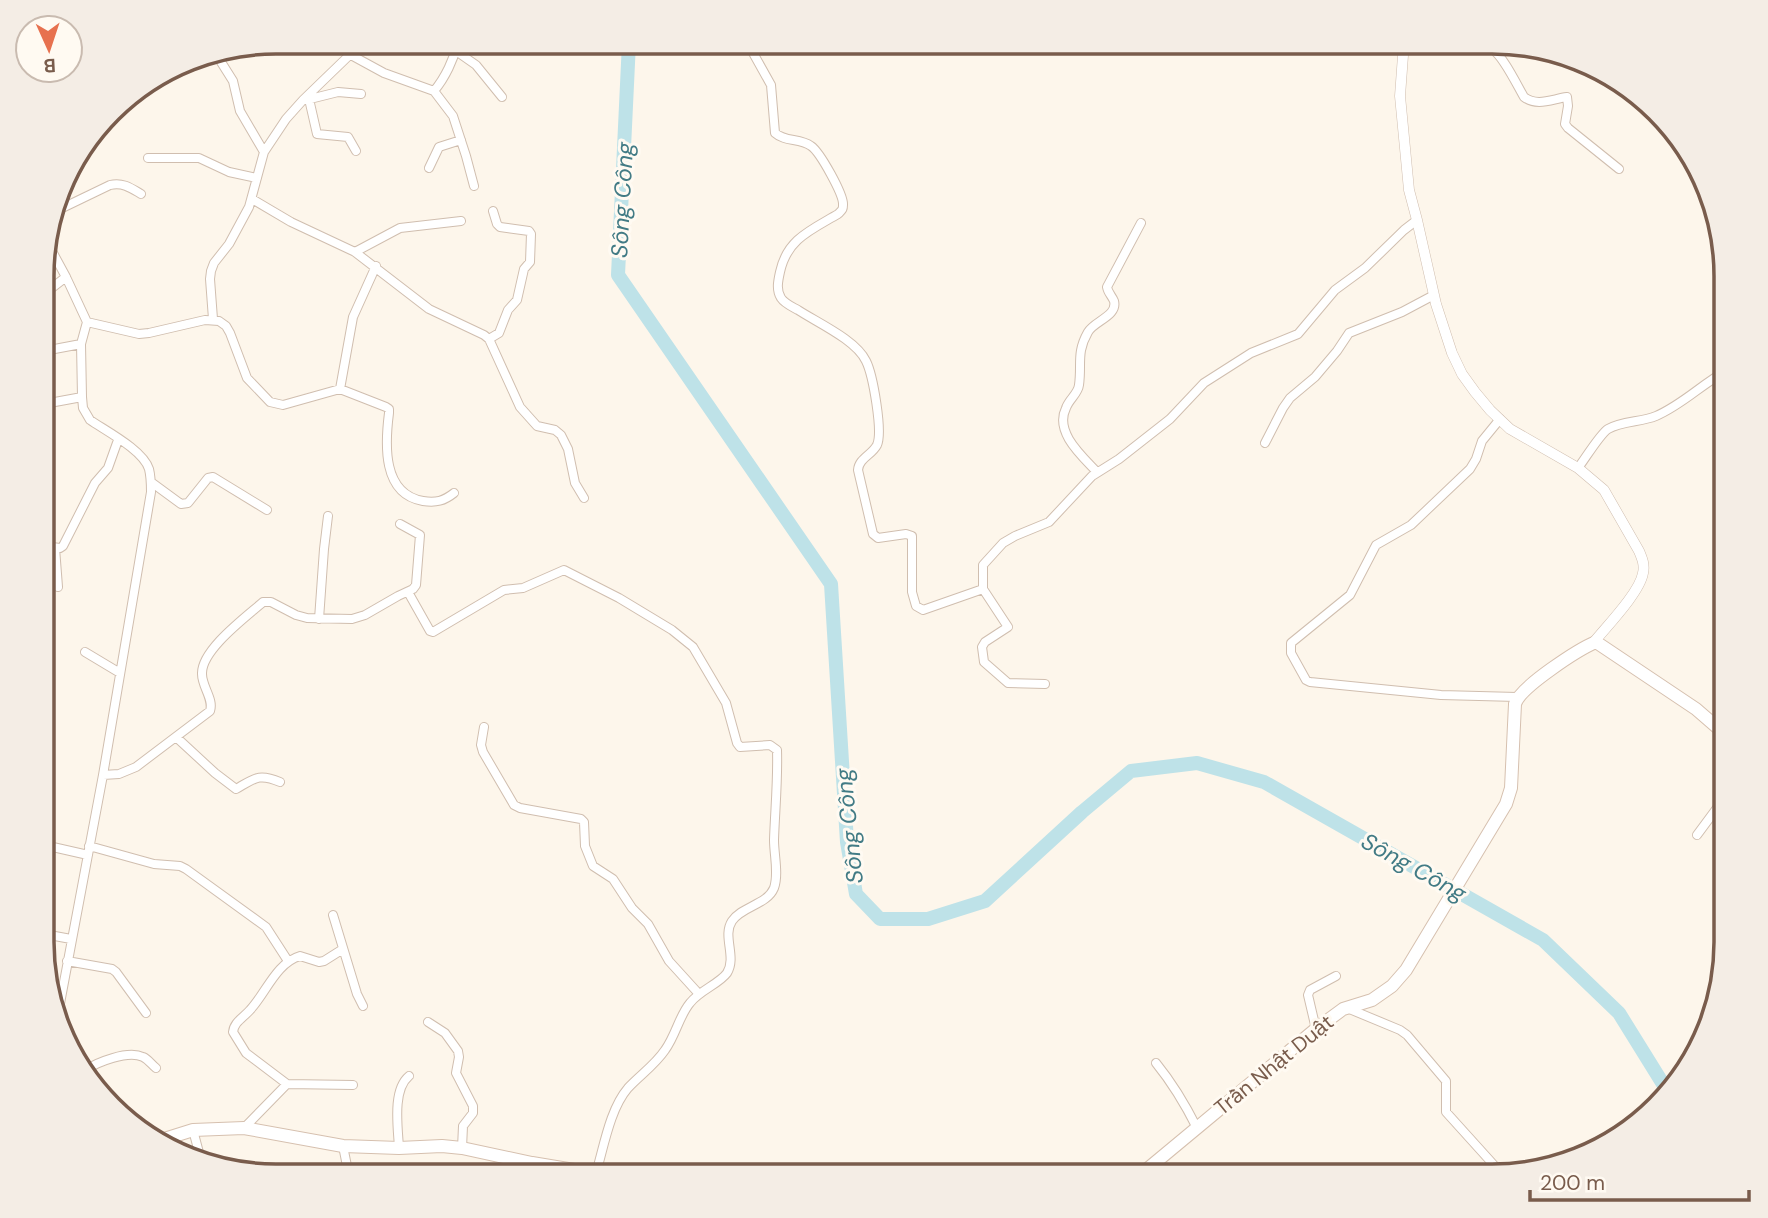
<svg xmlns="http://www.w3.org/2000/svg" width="1768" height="1218" font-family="'DM Sans',sans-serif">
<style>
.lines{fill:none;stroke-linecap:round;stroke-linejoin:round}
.river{stroke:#bee2e8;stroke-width:14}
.minor-casing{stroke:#d0beaf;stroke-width:10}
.tertiary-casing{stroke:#d0beaf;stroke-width:11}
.secondary-casing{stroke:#d6c0af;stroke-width:14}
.minor{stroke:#fff;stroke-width:8}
.tertiary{stroke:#fff;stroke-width:10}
.secondary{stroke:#fff;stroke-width:12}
.labels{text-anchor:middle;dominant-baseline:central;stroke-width:6;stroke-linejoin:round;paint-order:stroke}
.street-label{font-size:21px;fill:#795c4c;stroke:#fffaf2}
.water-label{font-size:23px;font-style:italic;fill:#427b85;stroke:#fffaf2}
.rim{fill:none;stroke:#795c4c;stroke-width:3.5}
</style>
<rect width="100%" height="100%" fill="#fdf6eb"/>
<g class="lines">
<path class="river" d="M629,42L618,275L831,584L847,842L856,894L880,919H928L985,901L1082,812L1131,771L1197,763L1264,782L1543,940L1619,1013L1668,1092"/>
<defs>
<path id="minor" d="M747,42L771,85L775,133C785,142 800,138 811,146C820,152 844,195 843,205C843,210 842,210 838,214C811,230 787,239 780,272C778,281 776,290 781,298C785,304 793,307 798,310C818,323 856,340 866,361C873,375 883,432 877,445C872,455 859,458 858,470L873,534L878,538L906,534L912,536V592L916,606L923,610L983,589
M1404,48C1422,48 1481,41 1493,50C1503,56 1517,85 1524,97C1537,107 1552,99 1567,97L1568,106L1565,124L1568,128L1619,169
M456,51L476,65L502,97
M216,54L233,81L240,111L264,152
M351,55L384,73L434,91L453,116L466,156L474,186
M434,91C445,78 454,59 458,42
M309,99L317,134L348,137L356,151
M306,100L338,92L361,94
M148,158H199L229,172L257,178
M429,168L439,147L461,140
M252,199L291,222L355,252L429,309L484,335L489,339L520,407L537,426L555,430L561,435L568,449L575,483L584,498
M54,212L110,185C123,182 131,188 141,194
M46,240L66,277L87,322L81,344L82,397L83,408L90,420C106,431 143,450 149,469C151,477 151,484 151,492L103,775L58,1014
M355,252L400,228L461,221
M44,294L66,277
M213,319L210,279L211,271L214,263L229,244L249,207L264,152L286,119L303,100L363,42
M87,322L139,334L149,333L205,320L219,321L226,326L230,333L247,378L270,402L283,405L340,389L386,407L389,409V413C385,444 382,494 423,501C436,503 444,501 454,493
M489,339L499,333L508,310L517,300L524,269L530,262L531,234L529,231L500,227L497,224L493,211
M44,351L81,344
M340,389L353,317L376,266
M44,404L82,397
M1500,419L1482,441L1476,459L1470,469L1411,525L1376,545L1350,595L1291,643V653L1306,680L1310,682L1441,695L1517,697
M1265,443L1283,408L1290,398L1315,377L1337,351L1349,333L1402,312L1434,295
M1578,468C1585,459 1600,434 1608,429C1621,421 1642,422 1656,416C1682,405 1702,384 1726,371
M1097,472C1082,456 1054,432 1066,408C1069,399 1078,394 1079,385C1082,364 1076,353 1088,332C1094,321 1118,316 1114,301C1112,296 1108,293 1107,287L1141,223
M151,482L181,504L188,503L208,478L213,477L267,510
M44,546L60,548L63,546L95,483L108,468L118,440
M55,548L58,587
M408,592L430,631L433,632L504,590L523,588L564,570L619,598L672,630L693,647L726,703L737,743L740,747L770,745L777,750C778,780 775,810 774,840C774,855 779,874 774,888C767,905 742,906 732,921C722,936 737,957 727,973C719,984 700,990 690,1003C679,1016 676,1035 665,1050C655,1065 640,1075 628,1088C610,1109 604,1146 596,1173
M319,619L324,549L328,516
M85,652L120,673
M1045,684L1008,683L984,662L982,647L985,642L1008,627L983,589V565L1003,543L1015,536L1049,522L1092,476L1119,459L1170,419L1204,383L1251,353L1298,334L1335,290L1365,268L1404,230L1417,220
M484,727L481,745L483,752L514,805L520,808L581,819L584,822L585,846L593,866L613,879L632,908L648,924L669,961L699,994
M176,737L215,773L236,789C255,778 259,773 280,782
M103,775L119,774L136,767L210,711C214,699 202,687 202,674C201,650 246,617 263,602H271L296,615L307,618L352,619L365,615L398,596L413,589L416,585L420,535L400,524
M1697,835L1717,808L1726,801
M44,845L88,855
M89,846L154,864L180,866L186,869L266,927L288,961
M333,915L357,994L363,1006
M44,934L71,939
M343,949L324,961L319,962L300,956C276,963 266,993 250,1010C243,1018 234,1022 233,1032L246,1053L287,1084L353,1085
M67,961L112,969L116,972L146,1013
M1347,1008L1400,1030L1407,1035L1446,1081V1112L1502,1174
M428,1022L445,1033L458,1051L459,1057L456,1073L473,1106V1113L463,1126L462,1148
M1316,1029L1308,995L1310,990L1336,976
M1156,1063C1173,1084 1185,1104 1197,1128
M84,1071C97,1062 128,1050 143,1057C148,1059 152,1065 156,1068
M244,1128L287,1084
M193,1130L202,1164
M343,1146L349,1176
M399,1148C398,1128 392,1090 409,1076"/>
<path id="tertiary" d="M1404,42L1400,96L1409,190L1417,220L1436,304L1452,353L1462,374L1475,392L1490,410L1510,429L1578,468L1604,490L1639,551C1642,558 1645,565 1643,573C1640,592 1607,626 1594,642"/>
<path id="secondary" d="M158,1141L193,1130L244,1128L343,1146L399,1148L442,1146L462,1148L532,1163L610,1176
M1139,1176L1316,1029L1343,1009L1372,1000L1392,986L1406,970L1506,804L1511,788L1515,704C1520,687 1579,649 1596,642L1696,709L1726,735"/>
</defs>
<use href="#minor" class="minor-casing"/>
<use href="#tertiary" class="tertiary-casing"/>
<use href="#secondary" class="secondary-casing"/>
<use href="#minor" class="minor"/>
<use href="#tertiary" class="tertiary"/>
<use href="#secondary" class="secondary"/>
</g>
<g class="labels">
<g class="street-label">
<text transform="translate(1274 1065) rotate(-39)">Trần Nhật Duật</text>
</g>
<g class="water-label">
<text transform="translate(622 200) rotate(-87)">Sông Công</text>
<text transform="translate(849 826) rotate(-96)">Sông Công</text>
<text transform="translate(1414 867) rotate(29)">Sông Công</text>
</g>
</g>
<path d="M0 0H1768V1218H0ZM276 54H1492A222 222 0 0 1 1714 276V942A222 222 0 0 1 1492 1164H276A222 222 0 0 1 54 942V276A222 222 0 0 1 276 54Z" fill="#f4ede5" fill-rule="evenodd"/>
<path class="rim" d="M276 54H1492A222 222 0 0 1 1714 276V942A222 222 0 0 1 1492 1164H276A222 222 0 0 1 54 942V276A222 222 0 0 1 276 54Z"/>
<g transform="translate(49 49) rotate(177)"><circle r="33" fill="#fffaf2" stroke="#c9bbb0" stroke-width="2"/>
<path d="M0-5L12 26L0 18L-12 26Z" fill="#e7714f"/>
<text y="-10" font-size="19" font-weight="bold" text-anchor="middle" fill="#795c4c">B</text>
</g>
<path d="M1530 1190v10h219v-10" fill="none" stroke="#795c4c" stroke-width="3.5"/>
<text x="1540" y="1190" font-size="21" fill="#795c4c" stroke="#fffaf2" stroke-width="5" paint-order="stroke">200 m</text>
</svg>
